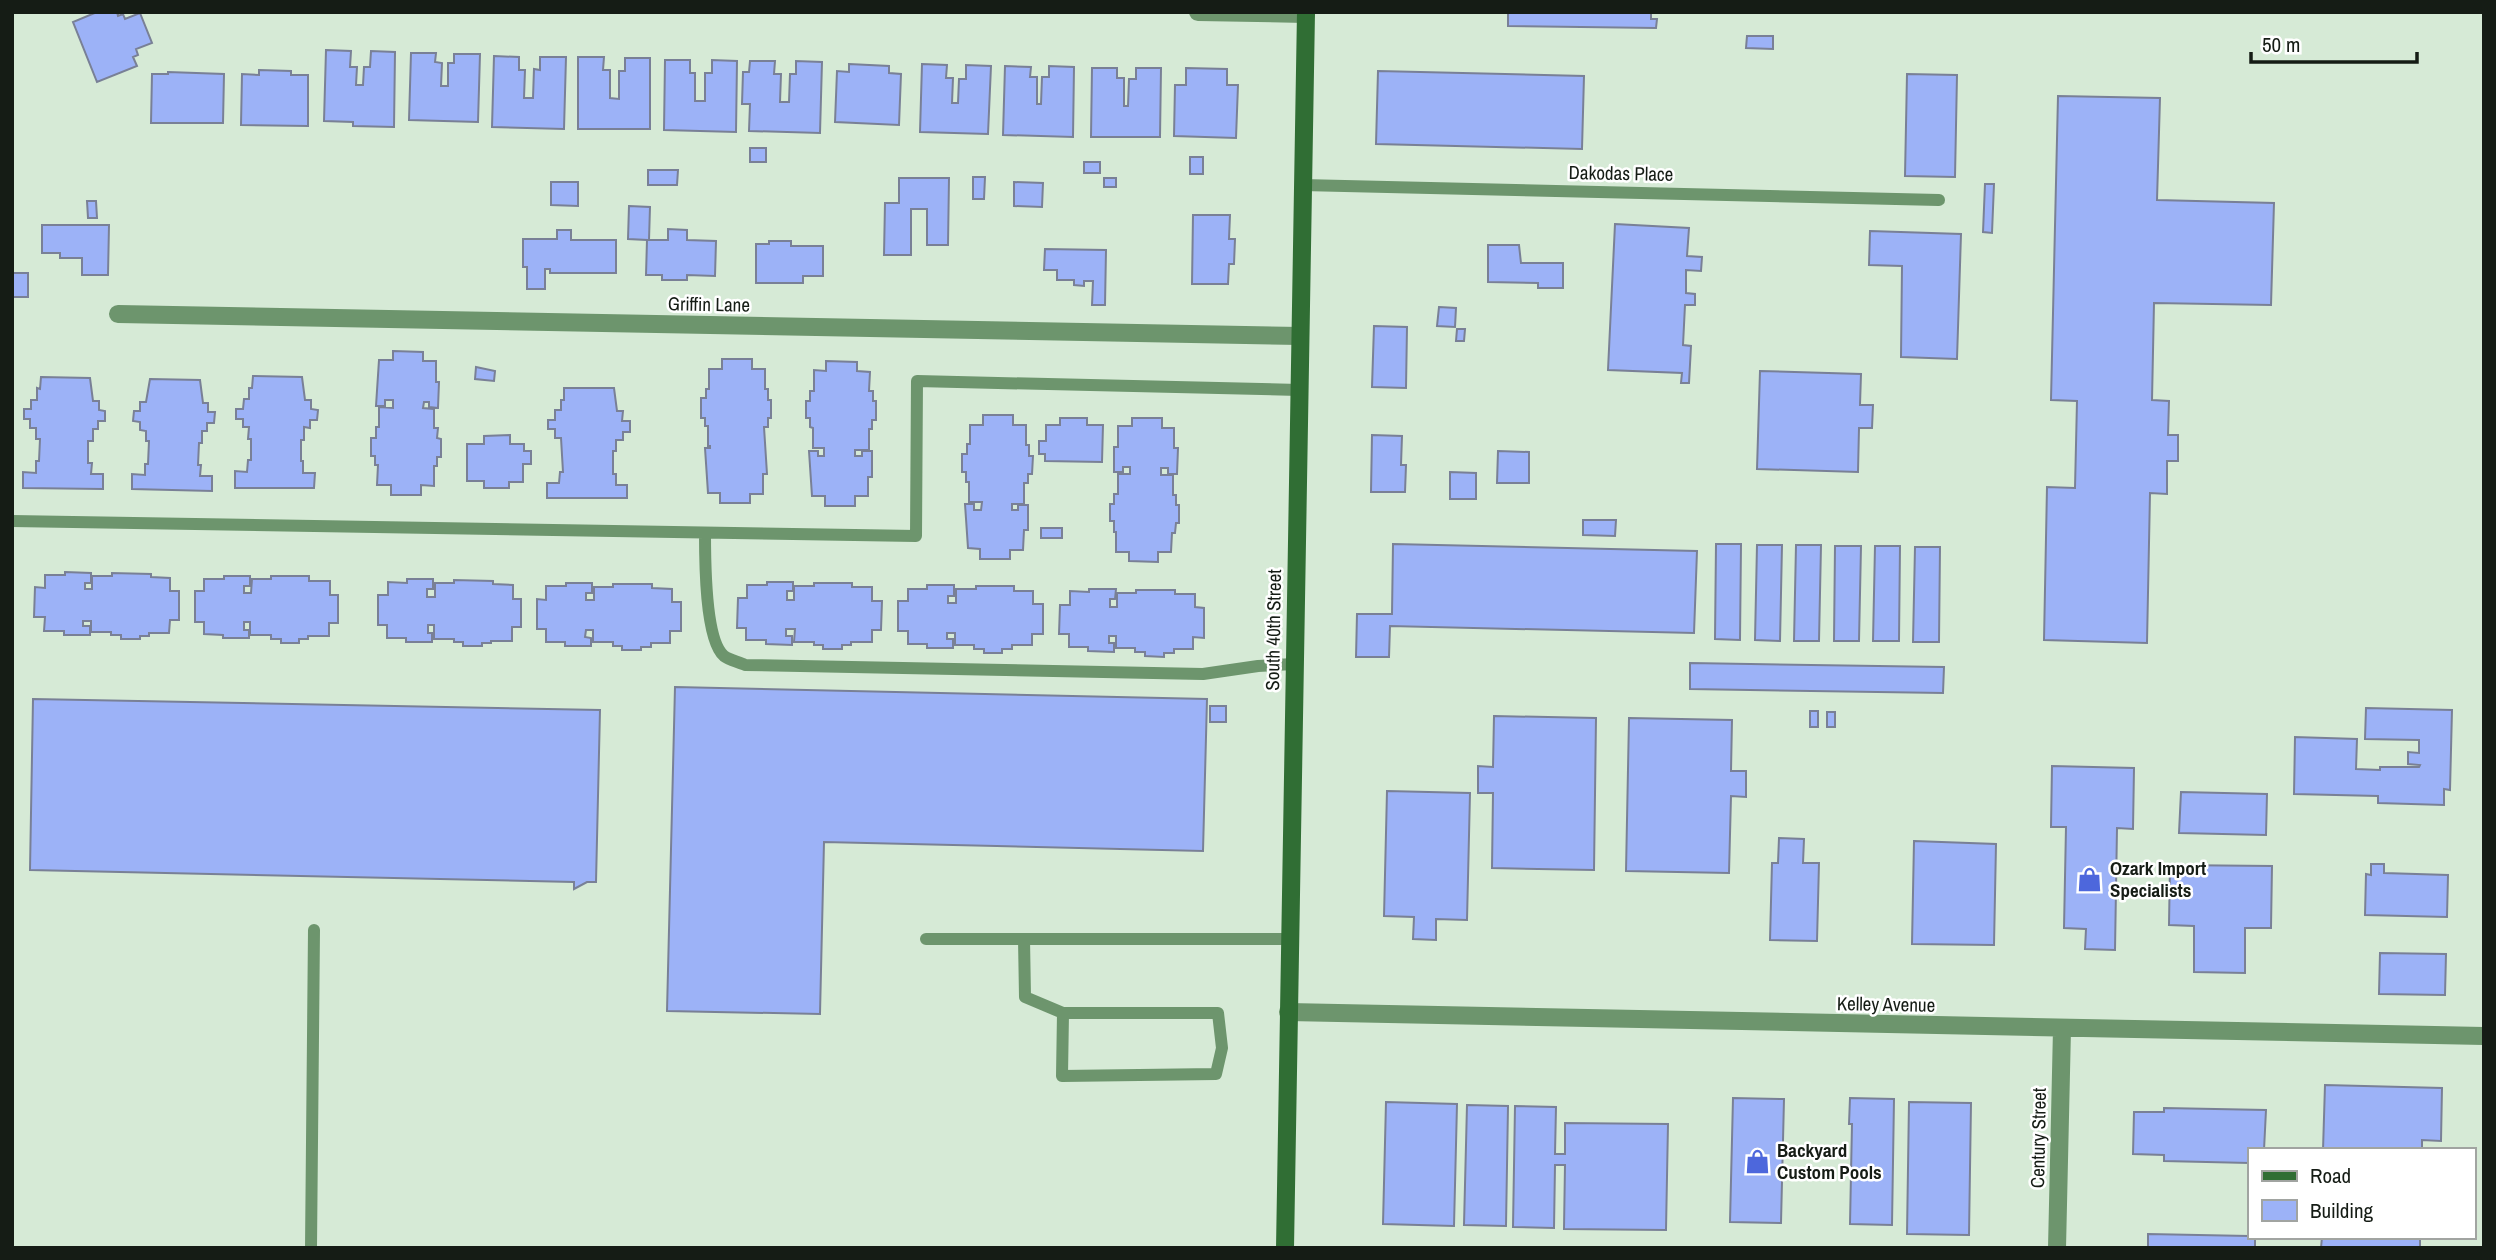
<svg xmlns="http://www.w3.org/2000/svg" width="2496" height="1260" font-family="'Archivo Narrow',sans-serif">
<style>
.building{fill:#9cb2f7;stroke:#798096;stroke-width:2}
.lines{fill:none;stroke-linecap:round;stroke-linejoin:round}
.lane{stroke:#6d956d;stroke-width:12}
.street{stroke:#6d956d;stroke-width:18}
.secondary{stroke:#306e34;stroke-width:18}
.labels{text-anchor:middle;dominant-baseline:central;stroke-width:5;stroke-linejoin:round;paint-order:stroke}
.street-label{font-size:19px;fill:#151c15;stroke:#fff}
.poi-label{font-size:19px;font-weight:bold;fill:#151c15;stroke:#fff;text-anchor:start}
</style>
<rect width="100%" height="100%" fill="#d6ead6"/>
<path class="building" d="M97,12H117L118,16L123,14L125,19L140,13L152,43L136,49L138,55L133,57L137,66L97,82L73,22Z
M1508,12H1651V19H1657L1656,28L1508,26Z
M1747,36H1773V49L1746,48Z
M326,50L351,51L350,67H357L356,85H363L364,67H370L371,51L395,52L394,127L353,126V122L324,121Z
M411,53H436L435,62L442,63L441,86H448V63H454V54H480L478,122L409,120Z
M494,56L519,57V70H525L524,98H533L534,69L540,70V57H566L564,129L492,127Z
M578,57H604L603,70H610V98L619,99V71H625V58H650V129H578Z
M665,60H690V73H695V101H705V73H712V60L737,61L736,132L664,130Z
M750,61H775L774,74H781L780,102H789L790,74H796V61L822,62L820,133L749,131L750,104H742L743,72H749Z
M849,64L889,66V73L901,74L899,125L835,122L837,71L849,72Z
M922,64L947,65L946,78H953L952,103H958L959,79H966V65L991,66L988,134L920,132Z
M1005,66L1031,67L1030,77H1037V104H1041L1042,77H1049V66L1074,67L1073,137L1003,135Z
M1092,68H1117V78H1124V106H1128L1129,79H1136V68H1161L1160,137H1091Z
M1186,68L1227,69V85H1238L1236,138L1174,136L1175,85H1186Z
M259,70L291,71V75H308V126L241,125L242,74L259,75Z
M1378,71L1584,76L1582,149L1376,144Z
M168,72L224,74L223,123H151L152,74H168Z
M1907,74L1957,75L1955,177L1905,176Z
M2058,96L2160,98L2157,200L2274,203L2271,305L2154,303L2152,400L2169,401L2168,435H2178V461H2167V494L2150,493L2147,643L2044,640L2047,487L2075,488L2077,401L2051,400Z
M750,148H766V162H750Z
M1190,157H1203V174H1190Z
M1084,162H1100V173H1084Z
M648,170H678L677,185H648Z
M973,177H985L984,199H973Z
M899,178H949L948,245H927V209H911V255H884L885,203H899Z
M1104,178H1116V187H1104Z
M551,182H578V206L551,205Z
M1014,182L1043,183L1042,207L1014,206Z
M1985,184H1994L1992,233L1983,232Z
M87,201H96L97,218H88Z
M629,206L650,207L649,240H668V229L687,230V240L716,241L715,276L687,275V280H662V275H646L647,240L628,239Z
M1193,215H1230L1229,239H1235L1234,264H1229L1228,284H1192Z
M1615,224L1689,228L1687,256L1702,257L1701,271L1686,270V293L1695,294V305H1685L1683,345L1691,346L1689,383H1681L1682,373L1608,370Z
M42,225H109L108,275H82V258H60V253H42Z
M557,230H571V240H616V273H550V269H545V289H527V267H523V239H557Z
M1870,231L1961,234L1957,359L1901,357L1902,266L1869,265Z
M769,241H791V246H823V276H803V283H756V244H769Z
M1488,245H1519L1521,263H1563V288H1538V283L1488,282Z
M1045,249L1106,250L1105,305H1092L1093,281H1084V286L1074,285V280H1057V270H1044Z
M12,273H28V297H12Z
M1439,307L1456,308L1455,327L1437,326Z
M1374,326L1407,327L1406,388L1372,387Z
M1457,329H1465L1464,341H1456Z
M393,351L423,352V361H436V382H439L438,408L429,407V402H424L423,408L434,409V428H438L437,438L441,439V457H437V466H434V486L421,485V495H391V485H377L378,465H375V456H371V438H376V427H379V407L393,408V400H385V406H376L379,360H393Z
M722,359H752V369H765V389H768V400H771V418H768V427H764L767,474H763V494H750V503H720V493H708L705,448H710V446H708V426H705V418H701V398H706V389H709V369H722Z
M826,361L857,362V371L870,372L869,391H873V401H876V420H872V429H869V450H855V456H862V451H872V477H868V496H855V506H825V496H812L809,451H818V456H824V448H813V428L810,427V418H806V401H810V391H814V370L826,371Z
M476,367L495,371L494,381L475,379Z
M1760,371L1861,374L1860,405H1873L1872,428H1859L1858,472L1757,469Z
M253,376L302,377L305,400H311V409L318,410L317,420H310V428L304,427V440H301V461H303V473H315L314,488H235V471L247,472L248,460H251V439H248L249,427H243V419H236V409H243L244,399H249V388H252Z
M41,377L90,378L93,401H99V410L105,411V421H98V429H93V441H88V463H92L91,474H103V489L23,488V472L36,473V461H39L40,439H36V428H30V419H24V409H31V400H37V388L40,389Z
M150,379L200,380L203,403H208V412H215L214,423H207V431H202V443H199L198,465H201L200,476H212V491L132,489V474L145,475V464H148L149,441H146V431L140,430V422L133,421L134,411H140V402H146Z
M564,388H614L617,411H623L622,421H630V432H623V440H616V451H613V474H616V485H627V498H547V483H559L560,472H563L561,438H555V429H548V420H555V410H561V400H564Z
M983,415H1013V425H1026V445H1029V456H1033L1032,474H1028V483H1024V504H1012V510H1018V505H1028V530H1024L1023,550H1010V559H980V549L968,548L965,504H974V510H981L982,502H969V482H966V472H962V454H967V444H970V425H983Z
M1060,418H1087V425H1103L1102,462L1045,461V454H1039V441H1046V425H1060Z
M1132,418H1162V428H1174V448H1178L1177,474H1168V468H1161V475H1173V495H1176V505H1179V523H1176L1175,533H1172L1171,552H1158V562L1129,561V552H1116V532H1114V521H1110V504H1114V494H1118V474H1130V467H1123V472H1114V447H1118V426H1132Z
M510,435V444H524V451H531V464H523V482H509V488H484V481H467V444H484V436Z
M1372,435L1402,436L1401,465H1406L1405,492H1371Z
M1498,451L1529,452V483H1497Z
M1450,472L1476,473V499H1450Z
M1583,520H1616L1615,536L1583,535Z
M1041,528H1062V538H1041Z
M1393,544L1697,551L1694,633L1390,626L1389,657H1356L1357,614H1392Z
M1716,544H1741L1740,640L1715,639Z
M1757,545H1782L1780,641L1755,640Z
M1796,545H1821L1819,641H1794Z
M1835,546H1861L1859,641H1834Z
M1875,546H1900L1899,641H1873Z
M1915,547H1940L1939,642H1913Z
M65,572L91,573V583H85V589H92V576H112V573L151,574V577L170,578V591H179V620H170L169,633H149V636H140V639H121V635H111V632H91V621H83V626H90V635H64V631H44L45,617H34L35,587L45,588V575H65Z
M224,576H250V586H244V593H251L252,579H271V576H309V581H330V595H338V623H329V636H308V639H299V643H281V639H271V635H250V622H244V630H249V638H223V635L204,634V622H195V591H204V579H224Z
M407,579H433V589H427V597H435V583H454V580L493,581V584L513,585V599H521V627H512V641H491V643H482V646H463V642H454V639H434V625H428V633H432V642H406V638H387V625H378V595H388V582L407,583Z
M767,582H793V591H787V600H794V586H814V583H852V587H872V601H882L881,630H872V642H851V645H842V649H823V645H814V642H794L795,629H786V636H792V645L766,644V640H746V628H737L738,598H747V585H767Z
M566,583H592V593H586V600H594V587H613V584H652V588L672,589V602H681V631H670V643H651V647H641V650H622V646H613V642H593V630H586L585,637L591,638V646H565V642H546V629H537V599L546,600V586H566Z
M927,585H954V596H948V603H956V589H976V586H1014V591H1033V604H1043V634H1032V645H1012V649H1002V653H984V649H974V645H955V633H947V639H953V648H927V644H908V631H898V601H908V589H927Z
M1089,589H1116L1115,599H1110V607H1117V593H1136V590H1175V594H1195V607L1204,608V638L1193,637V649H1174V653H1164V657L1145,656V652H1135V648H1116V636H1109V643H1114V652L1088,651V647H1069V634H1059L1060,605H1070V591L1089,592Z
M1690,663L1944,667L1943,693L1690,689Z
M675,687L1207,699L1203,851L824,842L820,1014L667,1011Z
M33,699L600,710L596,882H587L574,889V882L30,870Z
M1210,706H1226V722H1210Z
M2366,708L2452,710L2450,790L2444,789V805L2378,803V796L2294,794L2295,737L2357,739L2356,769L2380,770V767H2419L2420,765L2408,764V752L2419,753V740L2365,739Z
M1810,711H1818V727H1810Z
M1827,712H1835V727H1827Z
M1494,716L1596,718L1594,870L1492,868L1493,793H1478V766L1493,767Z
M1629,718L1732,720L1731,771H1746V797L1731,796L1729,873L1626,871Z
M2052,766L2134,768L2133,829L2117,828L2115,950L2085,949L2086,929L2064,928L2066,827H2051Z
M1387,791L1470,793L1467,920L1436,919V940L1413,939L1414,917L1384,916Z
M2181,792L2267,794L2266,835L2179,833Z
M1779,838L1804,839L1803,863H1819L1817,941L1770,940L1772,863H1778Z
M1914,841L1996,844L1994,945L1912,944Z
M2371,864H2384V873L2448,875L2447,917L2365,915L2366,874L2371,875Z
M2170,865L2272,866L2271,928H2245V973L2194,972V926L2169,925Z
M2380,953L2446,954L2445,995L2379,994Z
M2325,1085L2442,1088L2441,1141L2422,1140V1150H2323Z
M1733,1098L1784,1099L1781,1223L1730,1222Z
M1850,1098L1894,1099L1892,1225L1850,1224L1852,1124H1849Z
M1386,1102L1457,1104L1454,1226L1383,1224Z
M1909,1102L1971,1103L1969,1235L1907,1234Z
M1467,1105L1508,1106L1506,1226L1464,1225Z
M1515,1106L1556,1107L1555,1154H1565V1123L1668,1124L1666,1230L1564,1229L1565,1165H1555L1554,1228L1513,1227Z
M2164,1108L2266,1110L2264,1150H2249V1163L2164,1161V1155L2133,1154L2134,1112H2164Z
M2148,1234L2249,1236L2255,1237V1248H2148Z
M2322,1237H2420V1248H2321Z"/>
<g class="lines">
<path class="lane" d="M1302,185L1939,200
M12,521L916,536L917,381L1299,390
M705,533C705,559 705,640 724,656C729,660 739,662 745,665L1203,674L1258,666L1294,664
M926,939H1289
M1024,939L1025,997L1063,1013L1062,1076L1216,1074L1222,1048L1218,1013H1063
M311,1248L314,930"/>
<path class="street" d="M1198,12L1306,14
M118,314L1300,336
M1288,1012L2484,1036
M2057,1248L2062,1029"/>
<path class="secondary" d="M1285,1248L1306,12"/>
</g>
<defs>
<symbol id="shop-bare" viewBox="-9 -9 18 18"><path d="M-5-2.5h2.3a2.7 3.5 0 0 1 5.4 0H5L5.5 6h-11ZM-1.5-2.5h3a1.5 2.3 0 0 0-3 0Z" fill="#4d67dc" stroke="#fff" stroke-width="2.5" paint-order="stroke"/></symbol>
</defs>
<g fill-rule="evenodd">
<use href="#shop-bare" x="2072" y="862" width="35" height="35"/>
<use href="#shop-bare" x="1740" y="1144" width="35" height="35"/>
</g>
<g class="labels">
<g class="street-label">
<text transform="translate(1621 173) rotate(1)">Dakodas Place</text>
<text transform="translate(709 304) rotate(1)">Griffin Lane</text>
<text transform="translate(1273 630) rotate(-89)">South 40th Street</text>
<text transform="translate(1886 1004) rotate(1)">Kelley Avenue</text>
<text transform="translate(2038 1138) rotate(-89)">Century Street</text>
</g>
<g class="poi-label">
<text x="2110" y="868">Ozark Import<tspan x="2110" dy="22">Specialists</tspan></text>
<text x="1777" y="1150">Backyard<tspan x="1777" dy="22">Custom Pools</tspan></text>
</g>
</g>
<rect width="2496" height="1260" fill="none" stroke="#151c15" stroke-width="28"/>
<rect x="2248" y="1148" width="228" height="91" fill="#ffffff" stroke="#a1a4a1" stroke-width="2"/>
<rect x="2262" y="1171" width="35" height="10" fill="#306e34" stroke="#a1a4a1" stroke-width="2"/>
<text x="2310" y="1183" font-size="21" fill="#151c15">Road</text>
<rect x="2262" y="1200" width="35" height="21" fill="#9cb2f7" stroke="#a1a4a1" stroke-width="2"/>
<text x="2310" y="1218" font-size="21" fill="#151c15">Building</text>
<path d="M2251 52v10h166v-10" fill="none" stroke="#151c15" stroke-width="3.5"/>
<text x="2262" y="52" font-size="21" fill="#151c15" stroke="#ffffff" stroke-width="5" paint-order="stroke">50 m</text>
</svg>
